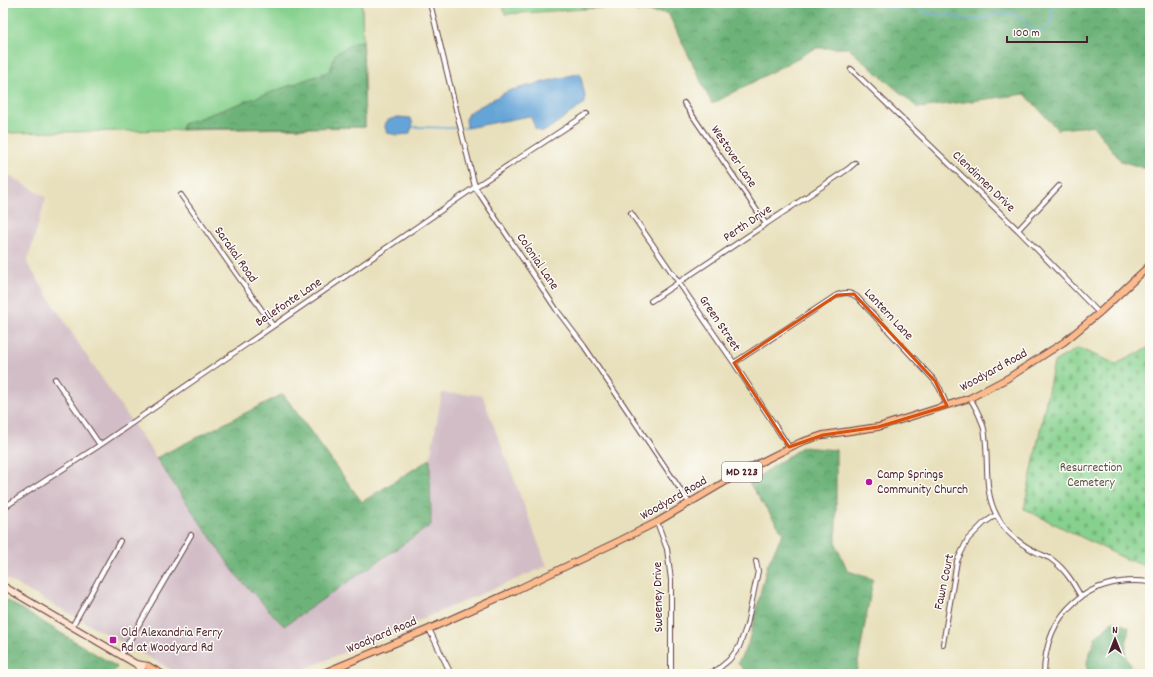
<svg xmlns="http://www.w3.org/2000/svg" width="1153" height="677" font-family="Dekko,sans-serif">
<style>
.industrial{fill:#d2bdc6}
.grass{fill:#87d18e;stroke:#68785c}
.forest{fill:url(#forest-crowns);stroke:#5c6952}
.cemetery{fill:url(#cemetery-stones);stroke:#68785c}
.water{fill:#65a4d7;stroke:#586281}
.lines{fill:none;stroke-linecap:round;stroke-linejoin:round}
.stream{stroke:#65a4d7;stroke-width:1.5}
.street-casing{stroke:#623c41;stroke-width:6}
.secondary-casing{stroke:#623c41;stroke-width:8}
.primary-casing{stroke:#623c41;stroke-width:8}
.street{stroke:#fff;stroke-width:4}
.secondary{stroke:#fde4d1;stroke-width:6}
.primary{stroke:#fbbb8d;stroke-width:6}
.marked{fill:none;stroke:#d8530f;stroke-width:3;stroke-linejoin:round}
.poi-dot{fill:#b5179e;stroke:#fdfcf7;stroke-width:1.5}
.labels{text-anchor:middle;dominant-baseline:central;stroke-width:3;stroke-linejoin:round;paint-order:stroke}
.shield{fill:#fdfcf7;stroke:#806168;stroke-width:1}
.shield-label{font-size:12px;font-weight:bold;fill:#4a1f2b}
.street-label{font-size:13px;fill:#4a1f2b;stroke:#fdfcf7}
.park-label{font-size:13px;fill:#5c5449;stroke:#fdfcf7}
.poi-label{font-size:13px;fill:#4a1f2b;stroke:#fdfcf7;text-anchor:start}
</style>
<defs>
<pattern id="forest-crowns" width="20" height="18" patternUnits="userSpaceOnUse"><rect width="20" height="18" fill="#6db379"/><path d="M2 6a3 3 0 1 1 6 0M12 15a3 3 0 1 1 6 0" fill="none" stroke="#5c9163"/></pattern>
<pattern id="cemetery-stones" width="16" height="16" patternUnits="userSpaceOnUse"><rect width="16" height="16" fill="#87d18e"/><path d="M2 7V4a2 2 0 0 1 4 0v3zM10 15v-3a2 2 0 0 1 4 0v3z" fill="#76b37b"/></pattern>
</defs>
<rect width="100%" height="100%" fill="#fdfcf7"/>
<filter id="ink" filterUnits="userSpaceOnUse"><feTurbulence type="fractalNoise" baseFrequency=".025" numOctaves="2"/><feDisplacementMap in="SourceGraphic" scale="8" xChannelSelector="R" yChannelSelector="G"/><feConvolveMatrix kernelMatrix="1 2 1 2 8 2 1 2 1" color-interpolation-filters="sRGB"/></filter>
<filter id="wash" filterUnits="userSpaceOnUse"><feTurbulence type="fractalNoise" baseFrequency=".012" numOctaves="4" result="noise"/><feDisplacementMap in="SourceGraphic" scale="16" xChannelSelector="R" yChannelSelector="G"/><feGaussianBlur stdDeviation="0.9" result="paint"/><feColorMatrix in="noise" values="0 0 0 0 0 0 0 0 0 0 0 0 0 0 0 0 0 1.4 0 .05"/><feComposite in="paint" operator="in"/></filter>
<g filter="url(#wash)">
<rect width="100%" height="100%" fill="#e8e0bc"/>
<path class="industrial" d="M3,172L46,197L27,263L84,352L237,576L431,525L430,459L442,393L482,395L547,566L293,674H179L3,577Z"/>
<path class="grass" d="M3,3H362L365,127L3,133Z
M502,3H582L583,9L505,14Z"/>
<path class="forest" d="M582,3H1150V170L1121,161L1093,126L1057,129L1025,94L918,108L848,48H816L712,104L668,13L637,11L626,6L583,9Z
M363,41L365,127L182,129L183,124L330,71L335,54L356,42Z
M283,394L362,502L430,459L431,525L284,626L237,576L156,458Z
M802,447L836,450V545L848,571L873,579L856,674H747L738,663L748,644L767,566L783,533L749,483Z
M3,598L117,667L112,674H3Z
M1112,621L1129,627L1125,653L1133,674H1087V662L1095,638Z"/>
<path class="cemetery" d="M1150,347V568L1124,558L1024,509L1054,362L1078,348L1116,364Z"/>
<path class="water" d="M580,73L585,96V103L545,131C532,134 536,122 529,116L467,128L466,119L468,113L508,91Z
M399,117L410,118C415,124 412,128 409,134L398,135L387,133C381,120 390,119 399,117Z"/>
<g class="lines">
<path class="stream" d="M876,3C882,4 888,7 894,8C901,8 908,5 915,7C917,8 919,10 921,11C930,15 941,14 951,16C958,17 965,19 972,20C986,21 998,11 1011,13C1023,15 1033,39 1047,28C1057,21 1051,13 1050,3
M413,127L456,128
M463,128H467"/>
</g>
</g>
<g filter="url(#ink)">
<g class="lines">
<defs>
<path id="street" d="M430,3L475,187L556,309L584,346L690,504
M851,69L1018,230L1099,313
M684,103L766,224
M181,195L273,326
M631,213L734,363L789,447
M1018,230L1059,186
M651,301L848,169L855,163
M734,363L837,295C845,292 850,292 857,297L935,381L940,389L947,406
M55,379L100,445
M970,398C976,408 981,417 984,429C990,458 982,489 997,516C1005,532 1019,543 1034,551C1039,554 1046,556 1051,559C1065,569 1073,582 1081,597
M3,508L100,445L475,187L587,114
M657,522L667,549L671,580V674
M73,625L120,541
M429,629L451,674
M943,644L957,561L968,539L984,523L996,515
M121,655L191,535
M708,674L717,670L729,660L739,647L747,625L758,571L756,561
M1044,674C1045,613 1089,574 1150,582"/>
<path id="secondary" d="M3,586L136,664L148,666L152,669
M136,664L142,671L146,674"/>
<path id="primary" d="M148,666L162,674
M321,674L429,629L516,590L617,542L657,522L745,470L801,442L823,435L878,427L970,398L1008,378L1064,342L1099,313L1150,265"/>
</defs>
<use href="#street" class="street-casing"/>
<use href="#secondary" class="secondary-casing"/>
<use href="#primary" class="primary-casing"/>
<use href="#street" class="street"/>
<use href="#secondary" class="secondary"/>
<use href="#primary" class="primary"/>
</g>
</g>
<path class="marked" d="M854,294L935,381L947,406L878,427L823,435L789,447L734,363L837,295Z"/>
<g class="poi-dot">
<circle cx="869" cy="482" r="4"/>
<rect x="109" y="636" width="8" height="8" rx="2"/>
</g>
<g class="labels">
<rect class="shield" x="722" y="462" width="40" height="20" rx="3"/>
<g class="shield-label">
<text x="742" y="472">MD 223</text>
</g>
<g class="street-label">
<text transform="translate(733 157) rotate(56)">Westover Lane</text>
<text transform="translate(983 182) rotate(44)">Clendinnen Drive</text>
<text transform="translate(748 224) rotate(-34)">Perth Drive</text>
<text transform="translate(235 255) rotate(55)">Sarakal Road</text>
<text transform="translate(537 262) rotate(56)">Colonial Lane</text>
<text transform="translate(289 303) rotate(-34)">Bellefonte Lane</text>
<text transform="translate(888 315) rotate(47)">Lantern Lane</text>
<text transform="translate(719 324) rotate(56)">Green Street</text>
<text transform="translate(994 371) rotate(-29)">Woodyard Road</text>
<text transform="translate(674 499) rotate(-30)">Woodyard Road</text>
<text transform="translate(945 582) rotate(-78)">Fawn Court</text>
<text transform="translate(659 597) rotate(-91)">Sweeney Drive</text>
<text transform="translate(382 636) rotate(-23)">Woodyard Road</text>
</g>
<g class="park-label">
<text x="1091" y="468">Resurrection<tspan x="1091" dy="15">Cemetery</tspan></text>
</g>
<g class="poi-label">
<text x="877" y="475">Camp Springs<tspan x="877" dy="15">Community Church</tspan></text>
<text x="121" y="633">Old Alexandria Ferry<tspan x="121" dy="15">Rd at Woodyard Rd</tspan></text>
</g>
</g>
<rect width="1153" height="677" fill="none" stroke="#fdfcf7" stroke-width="16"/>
<g transform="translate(1115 639)" stroke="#fdfcf7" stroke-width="3" paint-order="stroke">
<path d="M0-3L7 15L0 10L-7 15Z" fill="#4a1f2b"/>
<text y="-6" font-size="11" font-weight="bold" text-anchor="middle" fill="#4a1f2b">N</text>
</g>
<path d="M1007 36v6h80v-6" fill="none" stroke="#4a1f2b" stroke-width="2"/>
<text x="1013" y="36" font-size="12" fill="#4a1f2b" stroke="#fdfcf7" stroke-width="3" paint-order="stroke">100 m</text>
</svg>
